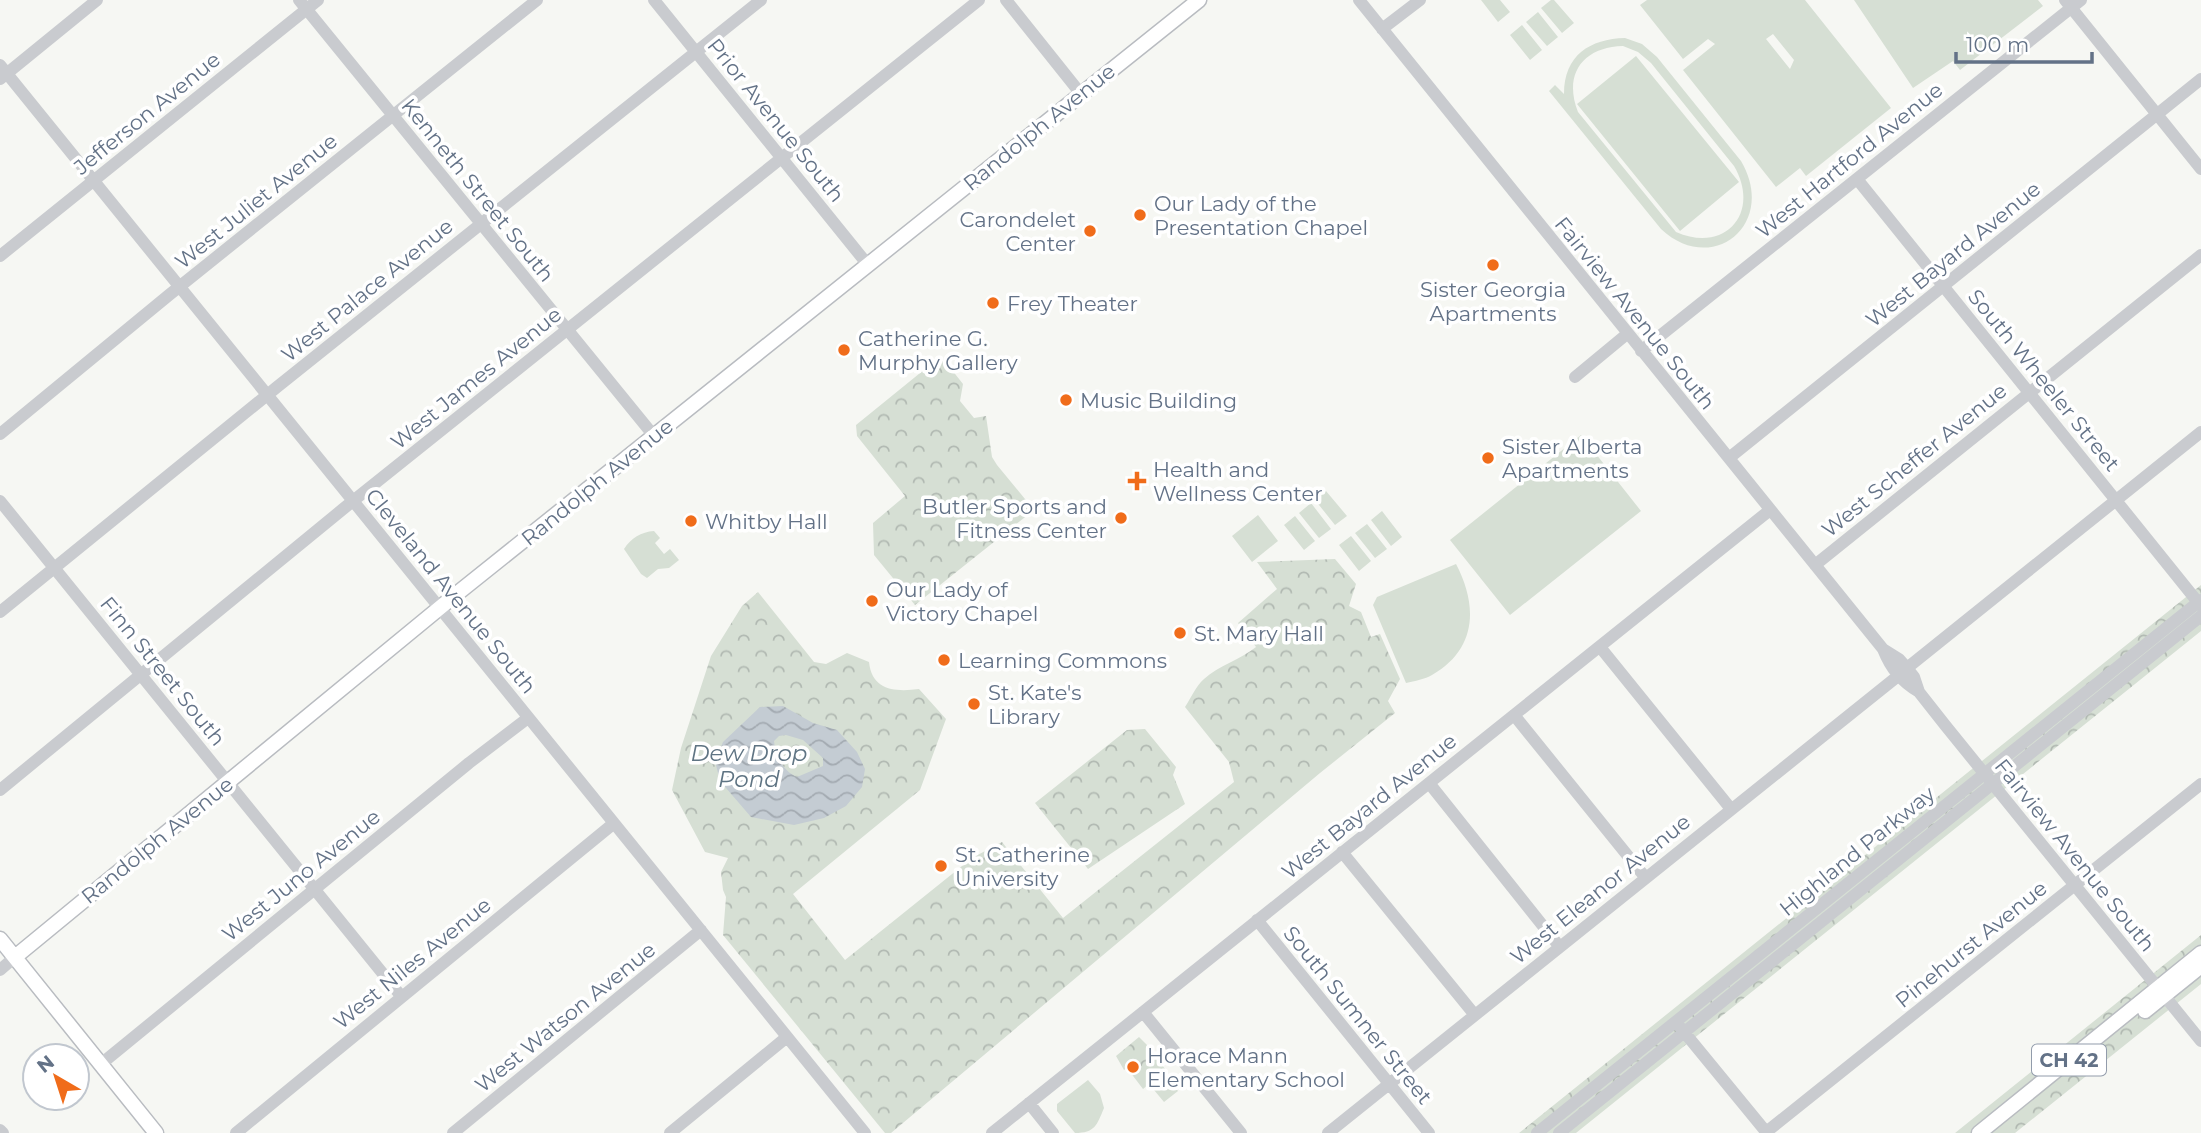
<svg xmlns="http://www.w3.org/2000/svg" width="2201" height="1133" font-family="Montserrat,sans-serif">
<style>
.green{fill:#d6dfd4;fill-rule:evenodd}
.forest{fill:url(#forest-crowns)}
.water{fill:url(#water-waves);fill-rule:evenodd}
.lines{fill:none;stroke-linecap:round;stroke-linejoin:round}
.major-casing{stroke:#b9bcc1;stroke-width:17}
.minor{stroke:#c9cbcf;stroke-width:12}
.major{stroke:#fff;stroke-width:14}
.poi-dot{fill:#f06c1a;stroke:#fff;stroke-width:2.5}
.labels{text-anchor:middle;dominant-baseline:central;stroke-width:7;stroke-linejoin:round;paint-order:stroke}
.shield{fill:#fff;stroke:#929cab;stroke-width:2}
.shield-label{font-size:19px;font-weight:bold;fill:#637287}
.street-label{font-size:21px;fill:#637287;stroke:#fff}
.poi-label{font-size:21px;fill:#637287;stroke:#fff;text-anchor:start}
.water-label{font-size:23px;font-style:italic;fill:#5f7483;stroke:#fff}
</style>
<defs>
<pattern id="forest-crowns" width="20" height="18" patternUnits="userSpaceOnUse" patternTransform="scale(1.75)"><rect width="20" height="18" fill="#d6dfd4"/><path d="M2 6a3 3 0 1 1 6 0M12 15a3 3 0 1 1 6 0" fill="none" stroke="#b1b9b2"/></pattern>
<pattern id="water-waves" width="16" height="10" patternUnits="userSpaceOnUse" patternTransform="scale(1.75)"><rect width="16" height="10" fill="#c4ccd3"/><path d="M0 5q4-4 8 0t8 0" fill="none" stroke="#a3aab1"/></pattern>
</defs>
<rect width="100%" height="100%" fill="#f6f7f3"/>
<path class="green" d="M1481,0H1500L1510,12L1498,22Z
M1551,0H1554L1574,23L1562,33L1541,8Z
M1647,0H1805L1891,108L1806,176L1800,168L1776,187L1683,70L1715,44L1708,39L1683,59L1640,5ZM1773,34L1794,60L1790,69L1766,39Z
M1854,0H2038L2043,6L1960,70L1953,61L1913,88Z
M1538,12L1558,37L1547,46L1526,22Z
M1522,25L1542,50L1530,60L1510,35Z
M1625,38L1642,44L1657,57L1741,161C1778,224 1712,277 1661,229L1549,91L1555,85L1564,94C1564,55 1590,39 1625,38ZM1623,46L1638,52L1651,63L1734,166C1761,212 1726,254 1676,232L1578,112C1563,74 1583,47 1623,46Z
M1636,56L1739,182L1680,231L1577,104Z
M1581,435L1641,511L1510,615L1450,540Z
M1326,491L1347,516L1335,525L1315,500Z
M1311,503L1331,529L1319,538L1299,513Z
M1382,511L1402,537L1391,546L1371,520Z
M1258,515L1278,541L1252,562L1232,536Z
M1295,516L1315,541L1304,550L1284,525Z
M1367,524L1387,549L1375,558L1355,533Z
M654,531L660,538L655,543L664,554L670,549L679,560L669,568L658,569L647,578L641,574L624,549C631,538 641,532 654,531Z
M1351,536L1371,561L1359,571L1339,545Z
M1456,564C1478,606 1477,649 1432,675C1425,679 1415,681 1406,683L1373,605L1377,597Z
M1088,1080L1100,1094L1104,1108C1097,1125 1095,1133 1075,1133L1057,1111V1104Z"/>
<path class="forest" d="M941,356L963,384L960,401L974,418L986,416L992,457L997,465L1034,510L915,605L874,555L873,523L905,496L857,436L856,425Z
M1335,559L1356,584L1349,606L1361,612L1371,637L1380,634L1400,679L1388,701L1395,713L1320,773L891,1133H885L723,935L726,897L723,890L721,872L728,858L705,852L672,790L681,748L711,656L742,606L758,592L814,662L826,664L847,653L869,662C872,691 896,692 919,689L946,719L920,790L793,894L845,960L972,858L1002,842L1063,918L1234,782L1229,762L1185,707C1191,698 1196,686 1204,679C1219,665 1240,660 1256,647L1238,623L1277,589L1257,562Z
M2201,585V631L1576,1133H1519Z
M1145,729L1176,767L1173,775L1185,804L1088,869L1035,803L1127,730Z
M2201,935V984L2015,1133H1955Z
M1139,1037L1159,1057L1157,1059L1166,1070L1164,1072L1178,1091L1164,1102L1149,1084L1143,1089L1127,1068L1124,1070L1116,1056Z"/>
<path class="water" d="M783,706L813,723L837,730L857,752L865,769L862,787L846,806L824,818L794,825L751,817L720,781L715,761L723,742L760,707ZM786,735L803,740L823,758V766L797,777C783,771 775,756 774,741L779,736Z"/>
<g class="lines">
<defs>
<path id="major" d="M0,939L156,1133
M15,957L459,592L1199,0
M2145,1011L2201,966
M1979,1133L2201,953"/>
</defs>
<use href="#major" class="major-casing"/>
<path class="minor" d="M299,0L654,436
M654,0L868,265
M1006,0L1081,94
M1359,0L1883,649C1891,669 1901,681 1919,692
M2065,0L2201,169
M1382,29L1420,0
M0,65L865,1133
M0,79L97,0
M1857,179L2201,606
M0,256L318,0
M1641,351L2081,0
M1575,377L1627,334
M0,434L169,295L537,0
M1729,458L2201,79
M0,501L401,996
M1815,565L2201,255
M0,612L277,387L761,0
M1600,647L1731,809
M1883,649L1899,659L1907,668L1914,677L1919,692L1945,725L2201,1041
M1907,668L2201,432
M1514,715L1645,877
M1429,783L1559,946
M0,790L343,509L979,0
M1342,852L1474,1014
M1257,920L1429,1133
M0,970L15,957
M1143,1012L1241,1133
M1680,1027L1767,1133
M101,1064L469,763L528,718
M1029,1103L1053,1133
M0,1130L3,1133
M236,1133L613,824
M453,1133L701,930
M670,1133L787,1037
M992,1133L1770,510
M1328,1133L1898,676
M1537,1133L2201,600
M1559,1133L2201,616
M1765,1133L2201,784"/>
<use href="#major" class="major"/>
</g>
<g class="poi-dot">
<circle cx="1140" cy="215" r="7"/>
<circle cx="1090" cy="231" r="7"/>
<circle cx="1493" cy="265" r="7"/>
<circle cx="993" cy="303" r="7"/>
<circle cx="844" cy="350" r="7"/>
<circle cx="1066" cy="400" r="7"/>
<circle cx="1488" cy="458" r="7"/>
<path d="M1133.5 470.5h7v7h7v7h-7v7h-7v-7h-7v-7h7z"/>
<circle cx="1121" cy="518" r="7"/>
<circle cx="691" cy="521" r="7"/>
<circle cx="872" cy="601" r="7"/>
<circle cx="1180" cy="633" r="7"/>
<circle cx="944" cy="660" r="7"/>
<circle cx="974" cy="704" r="7"/>
<circle cx="941" cy="866" r="7"/>
<circle cx="1133" cy="1067" r="7"/>
</g>
<g class="labels">
<rect class="shield" x="2032" y="1044.5" width="74" height="31" rx="5"/>
<g class="shield-label">
<text x="2069" y="1060">CH 42</text>
</g>
<g class="street-label">
<text transform="translate(147 113) rotate(-39)">Jefferson Avenue</text>
<text transform="translate(776 120) rotate(51)">Prior Avenue South</text>
<text transform="translate(1039 127) rotate(-39)">Randolph Avenue</text>
<text transform="translate(1849 160) rotate(-39)">West Hartford Avenue</text>
<text transform="translate(478 190) rotate(51)">Kenneth Street South</text>
<text transform="translate(256 201) rotate(-39)">West Juliet Avenue</text>
<text transform="translate(1953 254) rotate(-39)">West Bayard Avenue</text>
<text transform="translate(367 290) rotate(-39)">West Palace Avenue</text>
<text transform="translate(1635 313) rotate(51)">Fairview Avenue South</text>
<text transform="translate(476 378) rotate(-39)">West James Avenue</text>
<text transform="translate(2044 380) rotate(51)">South Wheeler Street</text>
<text transform="translate(1914 460) rotate(-39)">West Scheffer Avenue</text>
<text transform="translate(597 482) rotate(-39)">Randolph Avenue</text>
<text transform="translate(451 591) rotate(51)">Cleveland Avenue South</text>
<text transform="translate(163 671) rotate(51)">Finn Street South</text>
<text transform="translate(1369 806) rotate(-39)">West Bayard Avenue</text>
<text transform="translate(157 840) rotate(-39)">Randolph Avenue</text>
<text transform="translate(1857 851) rotate(-39)">Highland Parkway</text>
<text transform="translate(2075 855) rotate(51)">Fairview Avenue South</text>
<text transform="translate(301 875) rotate(-39)">West Juno Avenue</text>
<text transform="translate(1600 889) rotate(-39)">West Eleanor Avenue</text>
<text transform="translate(1971 944) rotate(-39)">Pinehurst Avenue</text>
<text transform="translate(412 963) rotate(-39)">West Niles Avenue</text>
<text transform="translate(1358 1015) rotate(51)">South Sumner Street</text>
<text transform="translate(565 1017) rotate(-39)">West Watson Avenue</text>
</g>
<g class="poi-label">
<text x="1154" y="203">Our Lady of the<tspan x="1154" dy="24">Presentation Chapel</tspan></text>
<text x="1076" y="219" text-anchor="end">Carondelet<tspan x="1076" dy="24">Center</tspan></text>
<text x="1493" y="289" text-anchor="middle">Sister Georgia<tspan x="1493" dy="24">Apartments</tspan></text>
<text x="1007" y="303">Frey Theater</text>
<text x="858" y="338">Catherine G.<tspan x="858" dy="24">Murphy Gallery</tspan></text>
<text x="1080" y="400">Music Building</text>
<text x="1502" y="446">Sister Alberta<tspan x="1502" dy="24">Apartments</tspan></text>
<text x="1153" y="469">Health and<tspan x="1153" dy="24">Wellness Center</tspan></text>
<text x="1107" y="506" text-anchor="end">Butler Sports and<tspan x="1107" dy="24">Fitness Center</tspan></text>
<text x="705" y="521">Whitby Hall</text>
<text x="886" y="589">Our Lady of<tspan x="886" dy="24">Victory Chapel</tspan></text>
<text x="1194" y="633">St. Mary Hall</text>
<text x="958" y="660">Learning Commons</text>
<text x="988" y="692">St. Kate's<tspan x="988" dy="24">Library</tspan></text>
<text x="955" y="854">St. Catherine<tspan x="955" dy="24">University</tspan></text>
<text x="1147" y="1055">Horace Mann<tspan x="1147" dy="24">Elementary School</tspan></text>
</g>
<g class="water-label">
<text x="749" y="753">Dew Drop<tspan x="749" dy="26">Pond</tspan></text>
</g>
</g>
<g transform="translate(56 1077) rotate(321)"><circle r="33" fill="#ffffff" stroke="#c1c7cf" stroke-width="2"/>
<path d="M0-5L12 26L0 18L-12 26Z" fill="#f06c1a"/>
<text y="-10" font-size="19" font-weight="bold" text-anchor="middle" fill="#637287">N</text>
</g>
<path d="M1956 52v10h136v-10" fill="none" stroke="#637287" stroke-width="3.5"/>
<text x="1966" y="52" font-size="21" fill="#637287" stroke="#ffffff" stroke-width="5" paint-order="stroke">100 m</text>
</svg>
